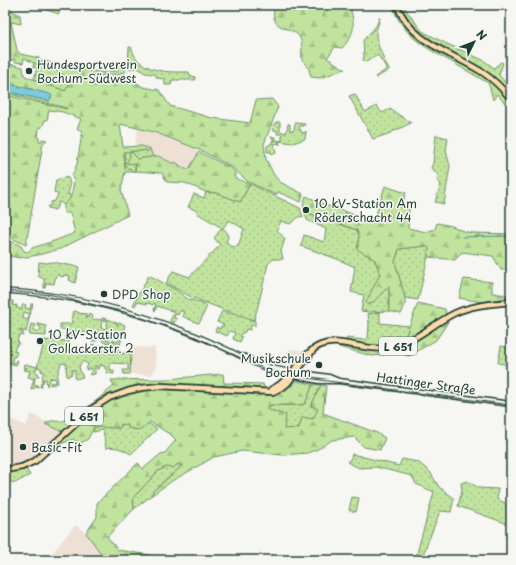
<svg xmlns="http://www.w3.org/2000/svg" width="516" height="565" font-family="'Playpen Sans',sans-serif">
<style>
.built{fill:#eee0d4}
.green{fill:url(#green-dots);stroke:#709069;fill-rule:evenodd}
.forest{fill:url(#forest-firs);stroke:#709069}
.pitch{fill:#c0e49e;stroke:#709069}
.water{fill:#7ecbde;stroke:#58929a}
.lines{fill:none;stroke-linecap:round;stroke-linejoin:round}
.stream{stroke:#58929a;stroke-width:1}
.tertiary-casing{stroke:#1f3d34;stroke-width:6}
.secondary-casing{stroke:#1f3d34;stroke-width:7}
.primary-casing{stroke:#1f3d34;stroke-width:8}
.tertiary{stroke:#f6f6f2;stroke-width:3.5}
.secondary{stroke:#f6f6f2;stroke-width:4}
.primary{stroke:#fcdcac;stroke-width:4.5}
.tram{stroke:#1f3d34;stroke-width:1}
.poi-dot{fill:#1f3d34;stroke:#f6f6f2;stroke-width:1.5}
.labels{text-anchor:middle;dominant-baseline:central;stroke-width:3;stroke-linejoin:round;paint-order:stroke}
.shield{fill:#f6f6f2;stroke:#60746d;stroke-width:1}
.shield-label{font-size:11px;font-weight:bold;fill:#1f3d34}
.poi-label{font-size:12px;fill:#1f3d34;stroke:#f6f6f2;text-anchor:start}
.street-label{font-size:12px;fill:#1f3d34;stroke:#f6f6f2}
</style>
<defs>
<pattern id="green-dots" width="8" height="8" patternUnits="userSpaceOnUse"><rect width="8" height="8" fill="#c0e49e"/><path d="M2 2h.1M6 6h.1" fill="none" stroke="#a5c489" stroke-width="1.8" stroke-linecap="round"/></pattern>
<pattern id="forest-firs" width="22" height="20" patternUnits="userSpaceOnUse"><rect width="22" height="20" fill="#c0e49e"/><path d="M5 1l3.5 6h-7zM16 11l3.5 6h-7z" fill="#a5c489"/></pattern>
</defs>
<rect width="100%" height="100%" fill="#f6f6f2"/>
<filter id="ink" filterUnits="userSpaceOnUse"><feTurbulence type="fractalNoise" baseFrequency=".025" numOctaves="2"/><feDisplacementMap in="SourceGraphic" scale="8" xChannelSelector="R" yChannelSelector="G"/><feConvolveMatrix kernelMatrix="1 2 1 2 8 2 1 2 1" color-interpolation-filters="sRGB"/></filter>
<g filter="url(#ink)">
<path class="built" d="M138,127L173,138L200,150L189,169H185L175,162L174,164L158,156L153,157L150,149L142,146L133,147L135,144Z
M132,347L155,348L156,366L152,375L130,374Z
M289,349L305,351L291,367L287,368H285Z
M31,414L47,422L46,424L64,432L34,459L22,464L11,466L5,457V420H13L26,426Z
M75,525L86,533L100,552L103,560H44L55,550Z"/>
<path class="green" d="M39,5L59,6L61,5L59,14L44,9V8Z
M392,5H395C413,47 441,50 477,71C490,79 499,90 509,101L511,104V110L497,94L493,100L490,88L488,83C475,76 463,68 450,61C424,47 402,35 392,5Z
M400,5H405L406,10L422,31L445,43L483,60L494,68L501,62L503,63L499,75L511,89V95C503,86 494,77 484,70C454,49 414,42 400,5Z
M379,18H380C379,23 376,29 376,34C376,43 385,62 389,70L376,78L375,77L387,69L378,55L366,62L363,60L364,56L363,41C369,31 376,31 379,18Z
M129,47H131C133,51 134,56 137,59C150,73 171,72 189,72L190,75L195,77V80H172L171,85H165V79L157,78L155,74L145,73L138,68L128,69Z
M34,63L57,71L72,80L65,91L34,79L37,68L33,67Z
M355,94L365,112L377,106L382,113L390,109L411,123L388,134L373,139L349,96Z
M276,122H280V131L286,133L288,124H290V131L294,130L295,123L305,124L304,126H300L299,129L301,130V132L305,133L306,131L305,139L293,143L279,141L280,145L279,143L274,144L276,153L272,154L271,152H267V146L270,144H272V141H274V140L272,139V137H271H275V141L276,140L282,141V134H277L278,131L272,130Z
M436,135L448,138L446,151L450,166L444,204L435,202L441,184L437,181L438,175L431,168L433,163Z
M150,149L153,157L137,159L132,152L131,162L136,164L134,172L129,168L125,169L124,152C132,150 139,152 147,150V152Z
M67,177C72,182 69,189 68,195L69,194L71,198L64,205L60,202L55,210L48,208V206H51V202L55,201L58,194L54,192L56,180Z
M250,184L300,208L303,217L300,216L290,224L281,221L277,230L285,239L281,251L283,259H273L268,264L258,306L254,320L219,308L191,297L166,283L173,271L189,277L220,245L214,238L222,228L197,213L198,211L188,207L194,194L204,198L206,192L217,193L240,202ZM229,220L244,229L238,246L231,247L226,241L228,238L227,232L223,228Z
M305,212L357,230L368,255L375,260L380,274L373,302L389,285V311L368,312L361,311L364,295L351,292L355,267L337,259L301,246L304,235L324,242L326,229L307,220Z
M426,246L430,248L418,300L405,298L395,262L399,249Z
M39,262L47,263L52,262L79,267L75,283L69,280L70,276L64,275L63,277L56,275L54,284L46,283L45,288H44V279L38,276Z
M149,275L176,290L189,300H193L207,306L200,322L198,323L182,316L184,311H180L178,315L175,314L174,318L177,319L174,323L170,321L174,312L172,311L157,306L155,311L154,310L156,304L154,303L153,305L148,303V304L137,302L135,306L133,305Z
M12,301H13V306L17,305L16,308H19L20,310H21L23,304L26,305L25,308L30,309L31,304H33L30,314L24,312L23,318L27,320L30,314L26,332L20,330V332H23V336L19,335L17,341L19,342V344H17L14,351L17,352L15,357L13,356L12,362L13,363H15L16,360L18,361L16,365L5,362V338L6,339L10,322L5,321V318L8,319L9,316L6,315L5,307H7L8,303Z
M74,311L78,312V313L87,314L86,317L88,318L89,314L93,316L92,319L94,320L95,319L101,320L102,318L107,319L106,321L102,320L101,328L106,329L108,319L117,323V325H118L119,323L125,325L120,345L114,344L112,340H114L115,342L119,341L118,336L110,338L109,335L105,337L106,340H110V343L103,342L100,334L97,335V334H93L97,341H92L89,333L86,332L80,335L78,331L72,332L73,338H68V330L60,329V324H71Z
M222,311L255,321V326L251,325L250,330L246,329L245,332L242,333L240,336L242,337L240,342L233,339L235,333L230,331L227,336L215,331L217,327L220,329L221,326L223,327L224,325L217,322Z
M380,312V323L409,326L406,335L408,345L406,350L409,356L398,353L372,356L339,347L341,340L346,341L347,338L365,340L368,338L369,324L368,314Z
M31,324L36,325L33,331H40L41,327L38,326V324L46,326V336L30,335L29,333Z
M41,340L69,341L68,346H70V349L77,351L78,347L82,348L81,351L89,352L90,349H91L92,344L95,345L97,353L100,354L101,349L99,348V345L103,346L104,351L115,354L117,351L115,350V348H119L118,353L131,354L130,374H124L123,370H128V364L110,363V370H114V374L107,373V369H105V366H102L101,364L99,369H97V366H95V374L90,375L89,374L92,372V368L86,370L88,364L82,361L79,367L82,376L83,377L75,379V370H72V374L67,377L66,369L67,364L61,363L57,377L58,383L50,385L51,382L53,383L56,382L55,378L51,379V377L47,386L46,379L43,380L44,382L41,383L42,387H40L43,378L42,377L44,372L41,371V368L37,367L35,372L38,373L39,376H37L35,378L34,384L38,385V387L31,389L34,379L28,377L30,371L24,370L25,368H27L24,367L25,364L37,367L43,347L39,346Z
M507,340L511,341V365L498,363L501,346L506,347Z
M313,384L321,385L311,406L319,409C309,425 302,428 284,430L266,410L271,405H298L305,404Z
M148,423L157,429L131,454C122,449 116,446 106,448L103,430L93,432L94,427L119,428L121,424L129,425L128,428L140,430Z
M352,454L399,466L402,459L418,462L430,472L439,487L454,498L451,512L440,511L421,560H415L434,492L416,484L412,476L376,467L359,468L347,462L351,458Z
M178,464L182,466L153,491L152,495L134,509L133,498L158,471L166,467Z
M26,469L30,475L15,483L5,480V473Z
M467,481L479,488L498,489L497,499L511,506V525L458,506L462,490L461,483Z
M352,497L359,498L356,512L349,510Z"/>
<path class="forest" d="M274,5H350C354,26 357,31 342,48L335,47L327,58L345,69L320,78L311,77L309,69L304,61L302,60C301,54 303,43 300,38C295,27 277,31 274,18C273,14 274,9 274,5Z
M5,7L20,15L21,24L11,22L17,50L20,54L39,58V60L85,70L122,75L131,79L143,87L159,90L170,106L212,118L250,123L256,100L272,99L278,107L264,144L266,159L274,175L280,182L303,194L301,202L278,192L276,195L247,181L232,167L200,150L154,132L120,124L123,147L142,146L150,149L147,152L146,150C139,152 132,150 124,152L125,169L129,168L134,172H125L121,190L128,215L60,249L38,255L20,258L5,255V242L7,239L21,246L24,251L28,252L32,248L54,241L75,233L70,213H64V205L69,200L71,196L74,182L72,176L77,164L82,133V131L77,129L81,119L63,112L49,110L47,120H45L42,127L39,128L38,138H39V141H42V139L47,140L43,143L26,245L5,235V95L67,109V108L5,93V91L49,101L32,89L16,85L9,81L8,82L11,84L5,83V63L7,65L10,64L23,67L24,74L25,76L65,91L72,80L57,71L38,65L24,58L23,63L15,62V59H13L12,61L5,60Z
M132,152L137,159L158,156L174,164L175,162L185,169H189L199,152L231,168L235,172V178L250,184L240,202L217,193L206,192L185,183L167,182L162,173L135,171L136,164L126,163L130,157L129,153Z
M385,186L406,193L402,205L409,208L408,228L426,232L435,229L437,223L452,226L463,231L472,233L511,234V270H501L493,256L462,252L455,260L428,257L429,248L426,246L399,249L395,262L405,298V305L401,314L389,311V286L373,302L368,305L366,302L380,274L375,260L357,249L359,237L357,230L305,212L303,204L306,196L328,206L374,221Z
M464,279L492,282V293L507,295L506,298L482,302L459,298Z
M418,303L445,309L448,322L436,340L409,356L406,350L408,345L406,335Z
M223,374L224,383L263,384L267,395L286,390L297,381L313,384L305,404L298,405H271L266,409L286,415L284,429L299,428L302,417L313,419L318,409L311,406L321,385L326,386L323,413L377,433L385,438L380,450L364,447L354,437L332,440L318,449L307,453L282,455L242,451L214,457L172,481L152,495L153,491L182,466L178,464L173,468L166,467L158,471L133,498L134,509L107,537L118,550L162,557L161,560H103L100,552L86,533L97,517V503L138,463L143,469L162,453L164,454L176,440L171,435L150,422L140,430L128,428V425L121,424L120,428L94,427L88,439L79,444L73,439L61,444L49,454L45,455L67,435L64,432L45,424C52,418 56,423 63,421C80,416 100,397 114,386L111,380L167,379Z"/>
<path class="pitch" d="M110,64L126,66L125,73L109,71Z"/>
<path class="water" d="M5,83L50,94L52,96L49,101L5,91Z"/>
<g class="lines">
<path class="stream" d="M462,237L511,236"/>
<defs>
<path id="tertiary" d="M5,291C70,294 136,311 197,336C211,342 225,348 238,355C255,364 270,372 289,375
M240,356H244L269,367L291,372"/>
<path id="secondary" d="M294,372L329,377L339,381L511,404
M291,375L319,381H338"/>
<path id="primary" d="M397,5C411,43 451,52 482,72C493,79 503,89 511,99
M272,389C293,380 300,353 321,345C341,337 366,352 388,348C413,344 432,324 455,313C472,305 492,304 511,302
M5,470L22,467L35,461L93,408L109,398L128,391L141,388L160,386L273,392L283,387L288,383L314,349"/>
</defs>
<use href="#tertiary" class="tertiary-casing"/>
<use href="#secondary" class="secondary-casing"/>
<use href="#primary" class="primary-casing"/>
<use href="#tertiary" class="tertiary"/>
<use href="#secondary" class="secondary"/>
<use href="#primary" class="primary"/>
<path class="tram" d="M5,291L52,295L125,312L189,334L265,369L280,373L320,380L511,405"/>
</g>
</g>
<g class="poi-dot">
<circle cx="29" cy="71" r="4"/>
<circle cx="306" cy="210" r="4"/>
<circle cx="104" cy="294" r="4"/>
<circle cx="40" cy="341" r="4"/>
<circle cx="319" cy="365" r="4"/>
<circle cx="23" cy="447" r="4"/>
</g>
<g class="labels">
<g class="shield">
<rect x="379" y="337" width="38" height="18" rx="3"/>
<rect x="65" y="407" width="38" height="18" rx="3"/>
</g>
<g class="shield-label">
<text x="398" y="346">L 651</text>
<text x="84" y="416">L 651</text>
</g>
<g class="poi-label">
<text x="37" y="64">Hundesportverein<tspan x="37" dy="14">Bochum-Südwest</tspan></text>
<text x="314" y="203">10 kV-Station Am<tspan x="314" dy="14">Röderschacht 44</tspan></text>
<text x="112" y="294">DPD Shop</text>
<text x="48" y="334">10 kV-Station<tspan x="48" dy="14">Gollackerstr. 2</tspan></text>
<text x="311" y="358" text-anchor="end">Musikschule<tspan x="311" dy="14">Bochum</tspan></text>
<text x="31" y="447">Basic-Fit</text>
</g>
<g class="street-label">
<text transform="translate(426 383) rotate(8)">Hattinger Straße</text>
</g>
</g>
<rect width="516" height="565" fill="none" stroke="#f6f6f2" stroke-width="20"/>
<rect x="10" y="10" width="496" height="545" fill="none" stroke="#1f3d34" stroke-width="1.5" filter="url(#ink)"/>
<g transform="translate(474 42) rotate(47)" stroke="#f6f6f2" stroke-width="3" paint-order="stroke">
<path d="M0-3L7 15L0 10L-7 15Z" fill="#1f3d34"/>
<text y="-6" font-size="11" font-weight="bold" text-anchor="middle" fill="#1f3d34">N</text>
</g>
</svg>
